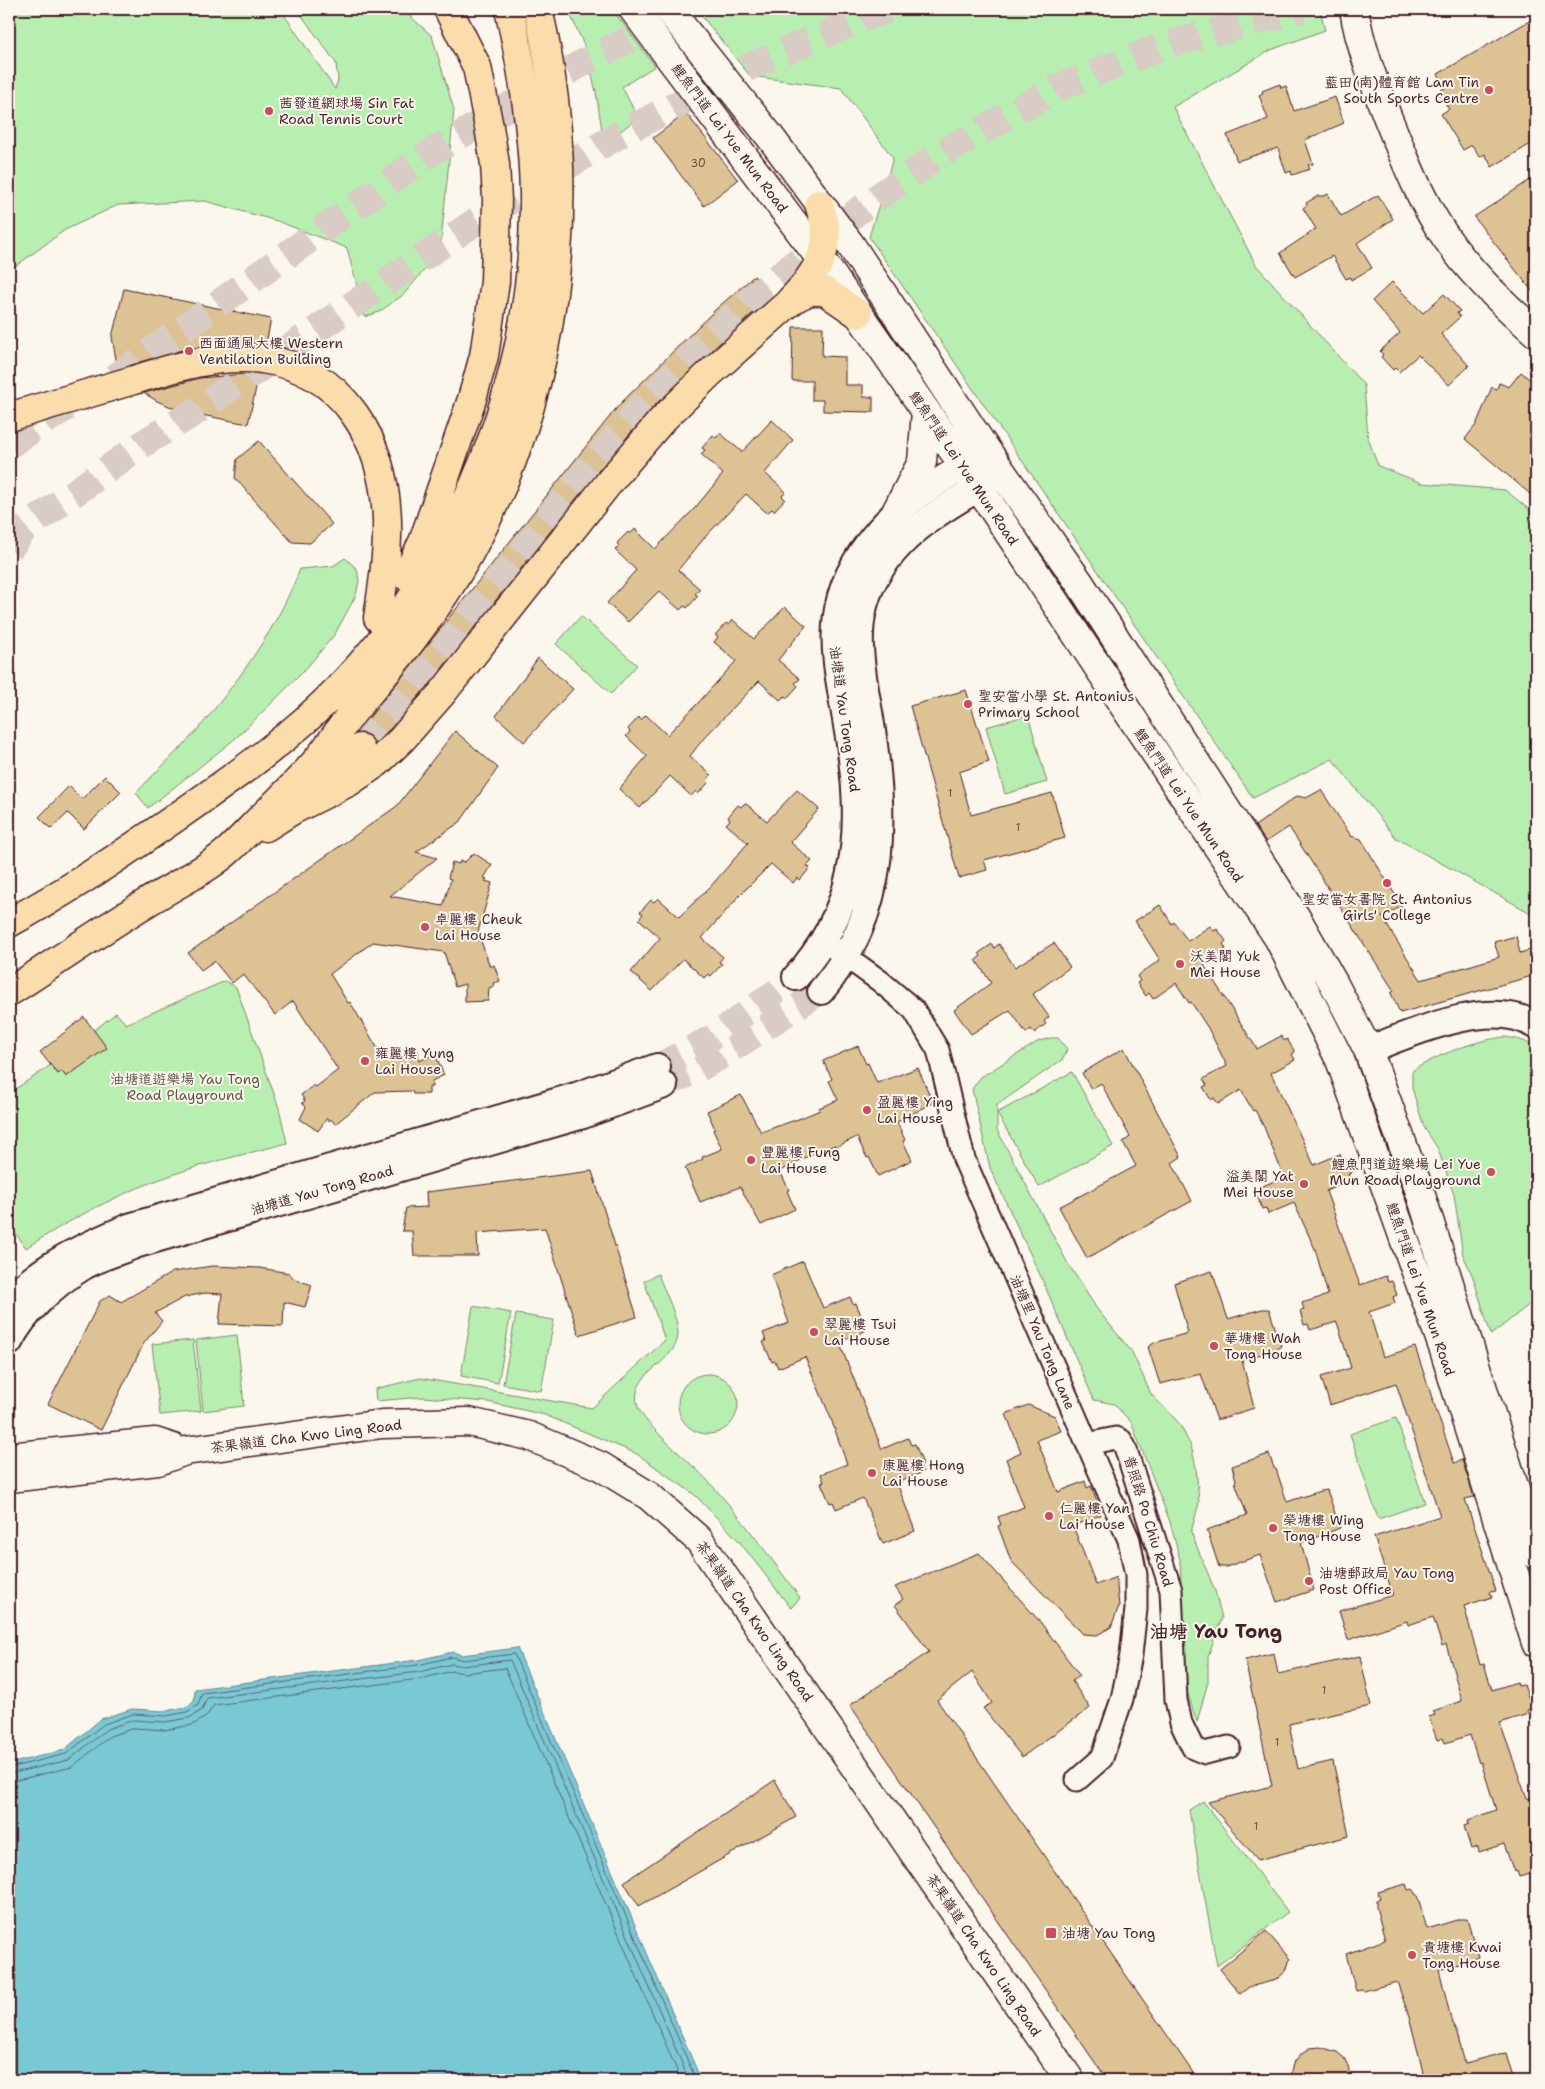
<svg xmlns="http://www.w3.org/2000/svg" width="1545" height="2089" font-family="'Shantell Sans','LXGW WenKai TC',sans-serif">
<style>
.green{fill:#b7efb1;stroke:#80876e}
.water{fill:#79c9d4;stroke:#668590}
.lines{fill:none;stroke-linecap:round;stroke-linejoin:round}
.shore{stroke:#5d636f;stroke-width:1}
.building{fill:#ddc393;stroke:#4a1f2b}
.tertiary-tunnel{stroke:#d8ccc5;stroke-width:26;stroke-dasharray:26 13;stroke-linecap:butt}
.trunk-tunnel{stroke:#d8ccc5;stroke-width:28;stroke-dasharray:28 14;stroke-linecap:butt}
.motorway-tunnel{stroke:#d8ccc5;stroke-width:28;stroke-dasharray:28 14;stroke-linecap:butt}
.minor-casing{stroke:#4a1f2b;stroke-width:25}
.tertiary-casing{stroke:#4a1f2b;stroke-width:30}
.secondary-casing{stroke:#4a1f2b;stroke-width:31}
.motorway-casing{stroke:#4a1f2b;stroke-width:31}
.minor{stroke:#fbf7ec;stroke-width:21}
.tertiary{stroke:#fbf7ec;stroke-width:26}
.secondary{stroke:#fbf7ec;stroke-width:28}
.motorway{stroke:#faddab;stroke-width:28}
.motorway-bridge-casing{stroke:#4a1f2b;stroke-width:31;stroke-linecap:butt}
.motorway-bridge{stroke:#faddab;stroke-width:28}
.poi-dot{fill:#d1495b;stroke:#fbf7ec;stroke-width:2}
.labels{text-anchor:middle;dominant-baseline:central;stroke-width:4;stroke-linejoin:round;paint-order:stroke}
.number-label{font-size:11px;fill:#6f4845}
.poi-label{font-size:14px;fill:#4a1f2b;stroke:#fbf7ec;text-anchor:start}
.street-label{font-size:14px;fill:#4a1f2b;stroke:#fbf7ec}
.park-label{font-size:14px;fill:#65534c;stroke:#fbf7ec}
.district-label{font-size:19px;font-weight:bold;fill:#4a1f2b;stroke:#fbf7ec}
</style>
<rect width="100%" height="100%" fill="#fbf7ec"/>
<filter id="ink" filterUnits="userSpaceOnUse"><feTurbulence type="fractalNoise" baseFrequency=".02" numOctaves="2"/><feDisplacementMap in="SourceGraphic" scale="10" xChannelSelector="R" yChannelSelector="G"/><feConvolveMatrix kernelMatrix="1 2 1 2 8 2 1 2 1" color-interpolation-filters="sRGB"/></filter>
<g filter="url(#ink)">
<path class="green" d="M9,9H280L335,89L338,80L336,63L297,9H402L432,36L454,110L440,252L403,295L379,312L365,317L347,248L277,221L205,201L118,205L65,230L9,271Z
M568,9H612L655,66L622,87L638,118L604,143L596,92L586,50Z
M696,9H1320L1325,30L1271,50L1173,107L1256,265L1364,385L1368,438L1378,466L1422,483L1505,490L1536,515V916L1396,838L1332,759L1253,798L869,237L893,158L841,88L750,76Z
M345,558L357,569L359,581L356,595L335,634L304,671L236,738L148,808L136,793C161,766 190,741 212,712C247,669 280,621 300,569L333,566Z
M581,616L637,665L611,694L556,644Z
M1028,715L1047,782L1005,794L986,727Z
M225,981L236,987L279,1108L287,1143C248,1154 207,1162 169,1176C122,1192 67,1221 26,1248L9,1224V1093L44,1070L116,1013L126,1024Z
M1505,1037C1517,1039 1530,1040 1536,1052V1299L1491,1335L1473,1277L1463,1255L1454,1195L1438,1149L1424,1127L1412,1088V1071C1437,1055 1475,1040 1505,1037Z
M1051,1038H1058L1067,1049L1063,1059L997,1105V1130L1067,1262L1097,1309L1132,1352L1151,1394L1179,1423L1191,1446L1196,1467L1199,1503L1191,1532L1215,1591L1222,1618L1208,1656V1682L1197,1722L1187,1692L1180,1560L1170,1522L1131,1422L1114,1404L1094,1400L1041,1277L990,1168L972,1089L981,1077L1039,1041Z
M1072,1072L1113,1146L1039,1187L997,1113Z
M658,1274C664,1290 679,1319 678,1335C676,1365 627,1372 638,1407C643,1424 694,1465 708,1481C742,1518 771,1558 800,1598L791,1608L738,1540L695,1495L637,1454L545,1415L488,1402L422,1397L376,1401L375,1389L420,1378L592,1408L665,1340L644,1281Z
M473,1306L511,1313L498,1383L461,1376Z
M516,1314L554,1320L541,1391L503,1384Z
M237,1335L244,1406L203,1411L196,1340Z
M193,1340L201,1411L160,1415L152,1344Z
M678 1404a30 30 0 1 1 60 0a30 30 0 1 1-60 0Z
M1396,1418L1425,1503L1378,1519L1350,1434Z
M1203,1801L1288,1912L1217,1966L1189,1810Z"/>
<path class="water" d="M517,1648L701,2080H9V1764L64,1750L101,1719L132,1709L165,1711L186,1707L194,1702L195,1689L418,1660L453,1652L462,1655Z"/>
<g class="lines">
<path class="shore" d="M9,1768L66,1754L104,1724L133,1714L166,1716L187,1712L198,1705L202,1693L418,1665L452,1657L463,1660L514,1654L696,2080
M9,1774L69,1760L107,1729L133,1720L165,1722L189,1718L202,1710L207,1698L419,1672L452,1664L463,1666L510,1660L689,2080
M9,1782L72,1767L110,1736L134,1728L165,1730L192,1725L206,1717L214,1705L420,1679L452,1671L464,1673L505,1668L681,2080"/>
</g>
<path class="building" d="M1536,17V141L1492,167L1485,154L1480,157L1472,145L1463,150L1441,114L1449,109L1438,92L1446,87L1438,74Z
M1280,84L1281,88L1286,86L1294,111L1335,97L1344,123L1305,140L1313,164L1308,165L1310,169L1292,175L1291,171L1286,173L1278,148L1237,161L1227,135L1268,119L1259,95L1263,93L1262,91Z
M686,113L738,180L704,206L653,138Z
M1536,176V296L1474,217Z
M1328,194L1341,216L1378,195L1393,219L1357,243L1372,268L1351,280L1350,277L1346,279L1332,256L1295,277L1280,253L1316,229L1303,208L1307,205L1306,203L1318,196H1324Z
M754,276L772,296L700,361L650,410L599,470L432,681L391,728L375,743L371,737L365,733H357L619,405L715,310Z
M1392,282L1423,313L1444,294L1460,311L1457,313L1460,317L1441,334L1469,366L1449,385L1418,355L1399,372L1395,368L1393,370L1381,357L1383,355L1380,351L1400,333L1372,301Z
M124,289L271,319L266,344L245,342L210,345L178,351L119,368L117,365L112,337Z
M793,327H823L822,356L845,357V385H863V397H873V412L823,411V400H812V381H792Z
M1521,372L1536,385V499L1465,439L1476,425L1492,387L1497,389L1499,383L1509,387Z
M245,374H259L248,424L181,411L157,401L144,393L200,378Z
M772,420L793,440L765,473L786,492L782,496L785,499L774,511L772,509L767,513L746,494L706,536L678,570L700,589L695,594L698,596L687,608L684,606L680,610L659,591L628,622L607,603L636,570L615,550L619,546L617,543L628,532L630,534L635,529L655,549L695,508L723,474L701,454L705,450L702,448L713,435L716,438L720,433L742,452Z
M259,441L332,524L310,543L292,542L235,478L237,459Z
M785,607L806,626L778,660L800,679L795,683L798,686L787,698L785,696L780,700L759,681L704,738L690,756L711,775L707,780L709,782L698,794L696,791L691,796L670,776L640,808L619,789L647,756L626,736L630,732L628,729L639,717L641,720L646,715L667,735L698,703L736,661L714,642L718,637L715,635L726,623L729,625L733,620L754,639Z
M538,658L573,689L524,742L496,716Z
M966,690L989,762L959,772L971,815L1052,793L1065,838L984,860L987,870L959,878L910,706Z
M455,731L498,768L460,822L416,852L437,858L390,896L443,906L451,879L448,878L452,862L459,864L460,861L465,862L474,853L492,865L484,878L487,879L485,881L492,883L478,932L490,967L494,965L500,981L493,983L494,986L489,988L488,1001L465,1002V984L455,987L444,952L373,942L330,974L348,1003L350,1002L381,1054L418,1050L419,1061L435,1054L444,1075L432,1081V1087H429V1094H413L412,1091L375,1092L335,1124L331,1119L329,1121L327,1118L318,1131L300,1119L306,1107L302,1103L305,1101L301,1095L314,1085L316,1087L338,1070L293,1001L275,1015L243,974L232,983L214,961L201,970L188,953L397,806Z
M105,776L121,792L84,829L68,813L51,829L39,817L69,786L82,799Z
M797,790L819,809L790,842L812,861L807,866L810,868L800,880L797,878L793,883L771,864L740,895L702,938L723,957L719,962L722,964L711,976L708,974L704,978L683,959L652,991L631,972L660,938L639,919L643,914L640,912L651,900L654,902L658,898L679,917L711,886L748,843L726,824L730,820L728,817L738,805L741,807L745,803L767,821Z
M1321,790L1351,836L1361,839L1402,906L1382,917L1421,980L1499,957L1494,942L1516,936L1520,953L1536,948V975L1400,1013L1391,993L1394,991L1289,827L1266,842L1255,826L1297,796L1306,798Z
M1160,905L1172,924L1174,922L1188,941L1210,926L1214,931L1217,929L1226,941L1223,944L1226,949L1204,965L1257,1049L1281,1036L1284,1041L1287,1039L1295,1052L1292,1054L1295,1060L1271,1073L1314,1165L1340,1154L1342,1160L1346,1159L1352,1173L1348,1174L1351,1180L1326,1191L1360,1285L1386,1276L1388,1282L1392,1281L1397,1295L1393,1297L1395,1303L1369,1312L1383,1357L1415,1347L1454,1463L1462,1460L1474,1497L1465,1499L1496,1591L1490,1592L1492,1597L1464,1606L1480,1665L1484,1664L1492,1690L1517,1682L1518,1686L1524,1685L1532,1708L1527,1710L1528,1714L1500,1723L1527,1799L1536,1796V1872L1519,1877L1517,1871L1514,1872L1504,1844L1479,1852L1478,1847L1471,1849L1464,1826L1469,1824L1468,1820L1496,1810L1481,1762L1479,1763L1470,1735L1445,1743L1443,1738L1437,1740L1429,1717L1435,1715L1433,1711L1462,1701L1446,1644L1442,1646L1433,1617L1408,1625L1407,1621L1348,1640L1339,1611L1393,1595L1374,1537L1440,1516L1396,1383L1330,1405L1321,1377L1351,1368L1337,1322L1310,1330L1308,1324L1304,1325L1300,1311L1304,1310L1302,1303L1328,1295L1315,1249L1294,1203L1268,1214L1266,1208L1262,1209L1257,1195L1260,1194L1258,1188L1284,1177L1264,1127L1255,1110L1253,1111L1241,1090L1218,1104L1214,1098L1211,1100L1203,1087L1207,1085L1203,1079L1227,1066L1208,1028L1191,1002L1189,1003L1176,983L1153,999L1149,993L1146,996L1137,983L1140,981L1137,976L1160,960L1135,921Z
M1054,943L1070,967L1033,994L1049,1017L1044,1021L1046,1024L1034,1033L1031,1029L1026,1033L1010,1010L971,1034L954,1010L991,983L976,960L981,956L979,953L992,944L994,948L999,944L1015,967Z
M84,1017L107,1048L66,1077L62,1071L58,1074L40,1052Z
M858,1046L866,1064L868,1063L877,1083L918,1068L933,1103L897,1122L905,1140L903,1141L912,1160L878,1176L869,1157L867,1158L857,1137L836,1147L835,1145L816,1152L780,1171L789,1190L787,1191L795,1209L761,1225L740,1187L700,1202L685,1168L703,1159L702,1157L722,1149L713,1130L715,1129L707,1111L741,1095L761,1132L801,1118L820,1110L819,1108L838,1100L829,1081L832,1079L823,1061Z
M1124,1048L1181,1157L1172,1163L1192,1201L1087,1258L1059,1207L1136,1166L1123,1142L1130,1137L1101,1083L1091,1089L1082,1073Z
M592,1171L637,1317L579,1335L545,1228L477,1233L478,1256H414L412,1231H402L406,1208L427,1207L426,1192Z
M803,1261L823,1308L850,1297L853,1304L856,1303L864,1323L862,1324L865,1331L839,1342L882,1449L908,1438L911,1445L915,1444L923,1464L920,1465L923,1472L897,1483L915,1531L883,1544L863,1498L836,1509L833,1502L830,1503L821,1483L824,1482L821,1474L847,1464L830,1416L805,1357L778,1368L775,1361L772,1362L763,1342L766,1341L763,1333L789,1323L771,1275Z
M212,1266L260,1268L289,1273L294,1279L312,1285L305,1307L284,1302L283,1326L219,1324L222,1294L205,1293L185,1297L155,1313L162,1321L144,1343L101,1430L48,1404L100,1301L110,1295L121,1302L173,1272Z
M1212,1271L1228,1319L1262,1309H1269L1281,1346L1275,1350L1242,1360L1254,1408L1217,1420L1201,1374L1160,1384L1148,1347L1154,1343L1188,1333L1174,1283Z
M1028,1405L1055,1416L1061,1431L1037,1440L1058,1492L1085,1481L1087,1488L1091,1486L1099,1507L1096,1508L1100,1515L1073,1526L1096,1585L1116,1577L1119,1606L1111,1627L1097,1635L1083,1634L1011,1561L998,1526L1001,1525L998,1517L1024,1507L1006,1459L1021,1452L1006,1414Z
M1269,1454L1274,1468L1276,1469L1287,1502L1320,1491L1327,1490L1340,1528L1301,1543L1314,1590L1277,1602L1260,1555L1226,1567H1219L1207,1530L1247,1515L1235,1482L1236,1480L1232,1466Z
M979,1553L1041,1623L1080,1676L1072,1681L1090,1708L1022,1757L983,1708L992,1703L972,1672L937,1700L1198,2080H1107L850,1705L929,1652L895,1605L903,1599L895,1587Z
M1274,1653L1278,1674L1360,1656L1371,1706L1289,1724L1298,1769L1333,1761L1349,1836L1258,1860L1208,1802L1272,1786L1245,1660Z
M775,1780L796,1817L639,1906L624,1882Z
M1406,1884L1408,1890L1413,1889L1415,1894L1417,1895L1427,1929L1460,1919H1467L1478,1957L1472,1960L1439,1970L1452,2023L1456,2030L1465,2063L1499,2054L1506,2053L1514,2080H1425L1409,2016L1397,1982L1364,1991L1361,1990L1356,1991L1346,1954L1385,1940L1376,1907V1900L1380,1898L1378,1892Z
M1266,1931L1290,1959L1286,1971L1276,1980L1249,1987L1240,1994L1220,1969Z
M1320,2047L1337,2052L1344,2058L1348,2066L1351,2080H1292V2071L1295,2061L1301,2054L1310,2048Z"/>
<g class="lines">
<path class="tertiary-tunnel" d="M657,1067L713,1037L796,977
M664,1085L692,1073L719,1058L821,991"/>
<path class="trunk-tunnel" d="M9,445L60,411L96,391L430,153L577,66L689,9
M9,549L24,529L147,441L192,414L481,218L615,137L755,64L865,17L889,9"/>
<path class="motorway-tunnel" d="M360,748L422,677L585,473L643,405L716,332L764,289L858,211L937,156L1055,89L1165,45L1302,9"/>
<defs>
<path id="minor" d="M834,948L880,981L914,1010L938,1050L964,1159L1129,1540L1136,1575V1609L1131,1655L1122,1699L1102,1758L1077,1780
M1087,1444L1116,1438L1121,1440L1125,1447L1171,1590L1176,1700L1181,1723L1193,1748L1205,1753L1229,1747"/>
<path id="tertiary" d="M796,977C853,914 863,841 852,759C841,668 810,609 879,530C907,498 946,477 982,455
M821,991C889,912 886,815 870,718C862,671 850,625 874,580C900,531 951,504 997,477
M1368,1050C1411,1033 1494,996 1536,1026
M9,1301C43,1264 84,1246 129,1227L576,1096L657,1067
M9,1342C25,1311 54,1284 84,1266C100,1257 121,1251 138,1244L583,1115L664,1085"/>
<path id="secondary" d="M633,9L820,258L979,488L1279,939L1340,1060L1444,1350L1536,1643
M668,9L768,134L850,244L980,441L1079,582L1297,919L1334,984L1368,1050L1419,1189L1536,1555
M1354,9C1360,47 1375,85 1389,121C1404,157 1418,194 1439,227C1464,267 1501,302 1536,333
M896,512L922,462L926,411
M9,1457L155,1442L173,1448
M9,1478L158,1461L185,1451L382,1424L469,1422L529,1436L600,1466L649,1496L699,1540L1070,2080"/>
<path id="motorway" d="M790,301C807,284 825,260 826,235C826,225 822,214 819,204
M262,359C345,370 384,441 387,520C388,553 383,585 378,618
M9,417L42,407
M406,576L423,542L472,399L484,356L495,282L497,200L495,164L489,127L477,67L448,9
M322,784L360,748
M266,827L293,810L349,782L377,763L402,739L444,691L611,480L662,420L710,373L784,307L797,297L810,291H825L858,314
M9,923C68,891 123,854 178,816C234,777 291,738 339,688C464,559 536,375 534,195C533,132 523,70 509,9
M9,992C55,963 100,931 146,903C173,886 204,872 228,851C240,840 251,828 262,817C281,798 300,780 317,760C331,743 343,724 357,707C395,662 429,622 459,571C559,403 582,197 538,9"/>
</defs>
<use href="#minor" class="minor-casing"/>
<use href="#tertiary" class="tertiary-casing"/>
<use href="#secondary" class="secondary-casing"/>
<use href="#motorway" class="motorway-casing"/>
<use href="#minor" class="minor"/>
<use href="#tertiary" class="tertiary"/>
<use href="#secondary" class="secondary"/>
<use href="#motorway" class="motorway"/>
<defs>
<path id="motorway-bridge" d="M42,407C73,398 103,389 134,380C176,367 217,354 262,359"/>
</defs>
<use href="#motorway-bridge" class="motorway-bridge-casing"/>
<use href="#motorway-bridge" class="motorway-bridge"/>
</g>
</g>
<g class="poi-dot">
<circle cx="1489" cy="90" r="5"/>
<circle cx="269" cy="111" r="5"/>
<circle cx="189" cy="351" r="5"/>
<circle cx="968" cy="704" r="5"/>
<circle cx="1387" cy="883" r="5"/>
<circle cx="425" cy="927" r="5"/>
<circle cx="1180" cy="964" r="5"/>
<circle cx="365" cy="1061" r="5"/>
<circle cx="867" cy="1110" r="5"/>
<circle cx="751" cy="1160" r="5"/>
<circle cx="1491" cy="1172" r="5"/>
<circle cx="1304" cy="1184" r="5"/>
<circle cx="814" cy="1332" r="5"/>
<circle cx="1214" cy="1346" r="5"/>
<circle cx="872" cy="1473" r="5"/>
<circle cx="1049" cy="1516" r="5"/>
<circle cx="1273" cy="1528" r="5"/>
<circle cx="1309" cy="1581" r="5"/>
<rect x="1045" y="1927" width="12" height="12" rx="2.5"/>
<circle cx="1412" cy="1955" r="5"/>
</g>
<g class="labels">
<g class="number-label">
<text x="698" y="163">30</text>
<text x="950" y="793">1</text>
<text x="1018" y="827">1</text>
<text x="1324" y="1690">1</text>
<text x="1277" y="1742">1</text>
<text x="1256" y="1826">1</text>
</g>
<g class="poi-label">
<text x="1479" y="82" text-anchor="end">藍田(南)體育館 Lam Tin<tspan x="1479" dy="16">South Sports Centre</tspan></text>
<text x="279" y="103">茜發道網球場 Sin Fat<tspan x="279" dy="16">Road Tennis Court</tspan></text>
<text x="199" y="343">西面通風大樓 Western<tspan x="199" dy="16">Ventilation Building</tspan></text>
<text x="978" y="696">聖安當小學 St. Antonius<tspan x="978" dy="16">Primary School</tspan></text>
<text x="1387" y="899" text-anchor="middle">聖安當女書院 St. Antonius<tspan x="1387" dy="16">Girls' College</tspan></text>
<text x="435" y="919">卓麗樓 Cheuk<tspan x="435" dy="16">Lai House</tspan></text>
<text x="1190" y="956">沃美閣 Yuk<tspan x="1190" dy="16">Mei House</tspan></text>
<text x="375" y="1053">雍麗樓 Yung<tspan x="375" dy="16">Lai House</tspan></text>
<text x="877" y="1102">盈麗樓 Ying<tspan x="877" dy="16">Lai House</tspan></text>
<text x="761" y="1152">豐麗樓 Fung<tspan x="761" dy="16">Lai House</tspan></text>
<text x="1481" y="1164" text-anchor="end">鯉魚門道遊樂場 Lei Yue<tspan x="1481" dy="16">Mun Road Playground</tspan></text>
<text x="1294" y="1176" text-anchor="end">溢美閣 Yat<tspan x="1294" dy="16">Mei House</tspan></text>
<text x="824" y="1324">翠麗樓 Tsui<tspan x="824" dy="16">Lai House</tspan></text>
<text x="1224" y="1338">華塘樓 Wah<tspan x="1224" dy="16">Tong House</tspan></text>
<text x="882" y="1465">康麗樓 Hong<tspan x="882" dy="16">Lai House</tspan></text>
<text x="1059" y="1508">仁麗樓 Yan<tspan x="1059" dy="16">Lai House</tspan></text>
<text x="1283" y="1520">榮塘樓 Wing<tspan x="1283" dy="16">Tong House</tspan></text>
<text x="1319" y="1573">油塘郵政局 Yau Tong<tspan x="1319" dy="16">Post Office</tspan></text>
<text x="1062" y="1933">油塘 Yau Tong</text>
<text x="1422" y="1947">貴塘樓 Kwai<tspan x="1422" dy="16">Tong House</tspan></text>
</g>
<g class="street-label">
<text transform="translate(730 138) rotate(53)">鯉魚門道 Lei Yue Mun Road</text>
<text transform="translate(964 468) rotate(56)">鯉魚門道 Lei Yue Mun Road</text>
<text transform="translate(845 719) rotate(82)">油塘道 Yau Tong Road</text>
<text transform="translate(1189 805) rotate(56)">鯉魚門道 Lei Yue Mun Road</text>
<text transform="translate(322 1190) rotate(-16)">油塘道 Yau Tong Road</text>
<text transform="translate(1421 1289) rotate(71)">鯉魚門道 Lei Yue Mun Road</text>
<text transform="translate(1043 1342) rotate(67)">油塘里 Yau Tong Lane</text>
<text transform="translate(306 1436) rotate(-7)">茶果嶺道 Cha Kwo Ling Road</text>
<text transform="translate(1149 1521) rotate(73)">普照路 Po Chiu Road</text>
<text transform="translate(755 1621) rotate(55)">茶果嶺道 Cha Kwo Ling Road</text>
<text transform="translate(984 1955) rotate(56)">茶果嶺道 Cha Kwo Ling Road</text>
</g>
<g class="park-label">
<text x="185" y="1079">油塘道遊樂場 Yau Tong<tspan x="185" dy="16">Road Playground</tspan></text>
</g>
<g class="district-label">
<text x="1216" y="1631">油塘 Yau Tong</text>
</g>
</g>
<rect width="1545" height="2089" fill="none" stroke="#fbf7ec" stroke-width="30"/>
<rect x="15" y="15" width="1515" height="2059" fill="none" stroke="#4a1f2b" stroke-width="2" filter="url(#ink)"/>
</svg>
